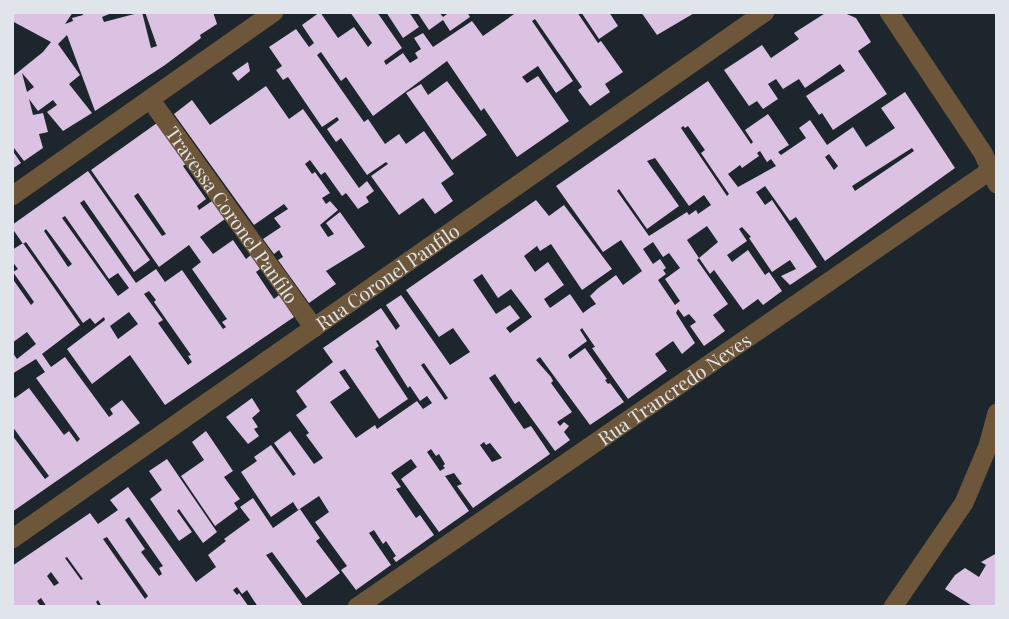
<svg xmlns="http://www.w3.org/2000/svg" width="1009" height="619" font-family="'Playfair Display',serif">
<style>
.building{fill:#dbc1e2;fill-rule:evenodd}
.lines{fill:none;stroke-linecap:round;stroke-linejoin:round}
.minor{stroke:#6d563a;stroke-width:19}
.labels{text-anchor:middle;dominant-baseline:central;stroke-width:7;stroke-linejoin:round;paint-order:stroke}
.street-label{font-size:19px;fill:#dfe5ea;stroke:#0a0e12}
</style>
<rect width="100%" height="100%" fill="#1d262d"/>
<path class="building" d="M12,12H73L65,24L73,21L72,18L83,15L82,12H114L102,17L104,22L142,12L151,48L157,46L145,12H213L217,24L200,35L201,38L165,65L95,111L67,35L58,44L80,75L69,84L92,113L63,131L47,112L57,105L53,100L38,111L29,99L33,115L43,113L48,132L39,134L43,148L24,161L14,148L12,141V77L43,52L51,42L12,21ZM22,73L34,87L27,92Z
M320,12L338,38L354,27L368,47L372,43L350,12H377L402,48L384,61L386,65L403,53L410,63L418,58L415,53L421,49L414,38L423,33L433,47L472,21L483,36L517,12H577L598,43L601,41L623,72L605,84L610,92L590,106L578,90L582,87L535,19L532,21L573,81L556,93L538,66L522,77L527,83L538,76L569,121L517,157L484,108L481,111L447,61L373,116L346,77L341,81L321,52L317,55L364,122L368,119L385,144L399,134L406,144L424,131L454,174L441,183L453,201L435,214L423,198L399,215L371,176L388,164L386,162L367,175L341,138L336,142L327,129L339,120L337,117L322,127L288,77L283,80L276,70L282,66L269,47L296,29L309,47L314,43L302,25Z
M386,12H409L419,27L403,38Z
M417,12H439L443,17L447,14L446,12H467L470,17L450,31L443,20L429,30Z
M581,12H609L618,26L599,39Z
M641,12H696L657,35Z
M827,12H842L856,18L871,42L858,51L887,94L833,130L822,113L819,115L806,96L845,71L840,64L805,88L799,79L783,89L776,79L768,84L778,99L763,109L757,101L749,106L724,70L762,45L771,58L799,39L794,33Z
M248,62L250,71L238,81L232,73Z
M447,81L487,135L452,160L406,93L421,84L428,95Z
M708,81L751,144L753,142L745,130L768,114L789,145L778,152L781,155L806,138L799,128L810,120L827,145L853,127L866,147L895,128L881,108L905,92L955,168L825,261L796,217L790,221L765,186L758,191L756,192L765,205L772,200L817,267L790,285L781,276L796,269L790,260L772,272L749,238L751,237L742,227L739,229L747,241L727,255L732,262L748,250L765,275L769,272L782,291L763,305L758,299L743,310L714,270L710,274L699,258L718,242L707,226L687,240L699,258L697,260L728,304L713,315L725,331L704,346L690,326L696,322L689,314L684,317L678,309L676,313L695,343L682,354L673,341L655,354L667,371L628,399L592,348L595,347L582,328L580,330L587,341L568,355L570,359L585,348L607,379L605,380L608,384L610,383L624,402L590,425L540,357L536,360L551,377L553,381L551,383L572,412L557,422L560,426L564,422L569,426L564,432L570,440L555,451L519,401L515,404L495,374L489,378L524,429L531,426L550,454L473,508L457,486L462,484L454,473L445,476L469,511L439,532L401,479L417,467L411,459L391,473L401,487L396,489L416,518L420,515L434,535L396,562L393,558L396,556L386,541L383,544L374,530L369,533L391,565L356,590L341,570L347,566L315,522L329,512L319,496L298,510L293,502L271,517L241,472L257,461L254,457L271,445L293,476L296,474L274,443L290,431L314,464L323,458L306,435L309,433L296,415L307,407L296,391L333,362L323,348L381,308L396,330L400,326L386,305L401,295L450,365L470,352L453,328L439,337L406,290L536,200L549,216L564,205L612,269L582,290L551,244L540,251L537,246L524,256L535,272L548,262L564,285L544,299L550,308L570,294L583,313L591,307L596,304L590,296L597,289L616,275L623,285L642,271L621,240L603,252L556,186ZM683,126L685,128L688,126L705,150L701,153L729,194L727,196L681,128ZM912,148L914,151L855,191L852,186ZM760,151L767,162L771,159L776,166L738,187L728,174L740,165L742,168L759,156L757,153ZM829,154L838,166L834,170L825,157ZM655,158L689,206L704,195L711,205L698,214L696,210L689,215L687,212L649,236L617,191L619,189L647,229L679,206L647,161ZM653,242L663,257L669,253L680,268L665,279L680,301L675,305L658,280L666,274L663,270L666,268L660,259L653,264L643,249ZM482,274L498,298L511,289L532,317L510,333L506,328L520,318L510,305L496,314L473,280ZM378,340L408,388L410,386L420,401L427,396L432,403L423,409L417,401L377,429L375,425L356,438L330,402L350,388L339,372L345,369L379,419L408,399L375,349L379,346L376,341ZM424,363L448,398L445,400L421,365ZM484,442L486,445L490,443L502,458L492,462L480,445ZM431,449L436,456L439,454L445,464L443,466L445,468L440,471L427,452Z
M266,86L289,119L303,109L359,188L367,181L374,191L366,197L369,202L358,209L346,193L342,196L325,172L321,175L310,160L305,164L312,174L315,172L330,193L322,198L326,204L330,201L338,210L320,225L328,237L334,234L326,223L340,212L365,247L326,271L336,284L309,303L278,260L283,257L279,250L274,254L263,239L281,227L274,218L288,209L284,204L254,225L174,114L192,100L210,125Z
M157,123L186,164L183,166L206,199L197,206L199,210L212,201L225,219L200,237L213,254L233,240L246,259L251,255L260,269L256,272L274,299L279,295L294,317L165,405L130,355L92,384L67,349L105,320L104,317L95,324L90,318L83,323L26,242L23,244L12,228V225L88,171L150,260L134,272L84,200L80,203L136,283L156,269L165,282L182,270L223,329L226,327L222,322L227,319L192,269L201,262L189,245L159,267L91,170ZM138,193L166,234L162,236L134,196ZM65,216L109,279L118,273L129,288L118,296L62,218ZM46,229L72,264L68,267L44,231ZM149,291L156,300L154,302L191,355L188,356L192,362L188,365L158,323L163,320L144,294ZM129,312L138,324L118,339L110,326Z
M12,150L21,163L12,169Z
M23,243L80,325L42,354L51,367L65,357L109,417L113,414L110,409L122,400L140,423L12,512V435L45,479L49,476L12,426V395L15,398L29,388L64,435L69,431L77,442L80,439L36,378L45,372L36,359L12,374V352L17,359L36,344L27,332L12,343V278L31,305L34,302L13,272L18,269L12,261V250Z
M252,398L260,411L252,418L258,427L254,429L259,436L248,444L226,417Z
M206,431L233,471L224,477L240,499L234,503L238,509L215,526L181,476L204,460L192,442Z
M167,459L217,532L203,543L179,509L177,511L192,532L179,541L150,499L162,490L149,471Z
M128,487L196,582L216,567L208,555L226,541L224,539L250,520L240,507L253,498L273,528L300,509L320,538L316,541L340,573L306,598L272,552L266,555L304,607H258L247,590L242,594L237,587L233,590L237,595L239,593L249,607H102L98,600L96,602L99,607H47L41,598L37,601L41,607L12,605V566L90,513L98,524L118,510L110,500ZM129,517L163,566L159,568L162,574L159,576L141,552L145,549L125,520ZM107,537L148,596L145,599L103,539ZM67,557L83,579L81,580L65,558ZM51,572L59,583L54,586L47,576Z
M997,553V607H974L945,589L955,575L965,568L979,577L986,565L981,562Z"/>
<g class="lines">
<g class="minor">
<path d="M889,12L983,153L997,184"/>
<path id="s1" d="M150,99L314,328"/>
<path d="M12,196L274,12"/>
<path id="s2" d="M12,539L765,12"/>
<path id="s3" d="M357,607L991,170"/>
<path d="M893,607L964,503L988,446L997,413"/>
</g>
</g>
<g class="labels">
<g class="street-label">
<text stroke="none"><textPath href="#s1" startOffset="142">Travessa Coronel Panfilo</textPath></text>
<text stroke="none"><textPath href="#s2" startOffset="458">Rua Coronel Panfilo</textPath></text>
<text stroke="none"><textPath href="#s3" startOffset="385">Rua Trancredo Neves</textPath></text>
</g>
</g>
<rect width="1009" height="619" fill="none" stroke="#dfe5ea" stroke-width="28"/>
</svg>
